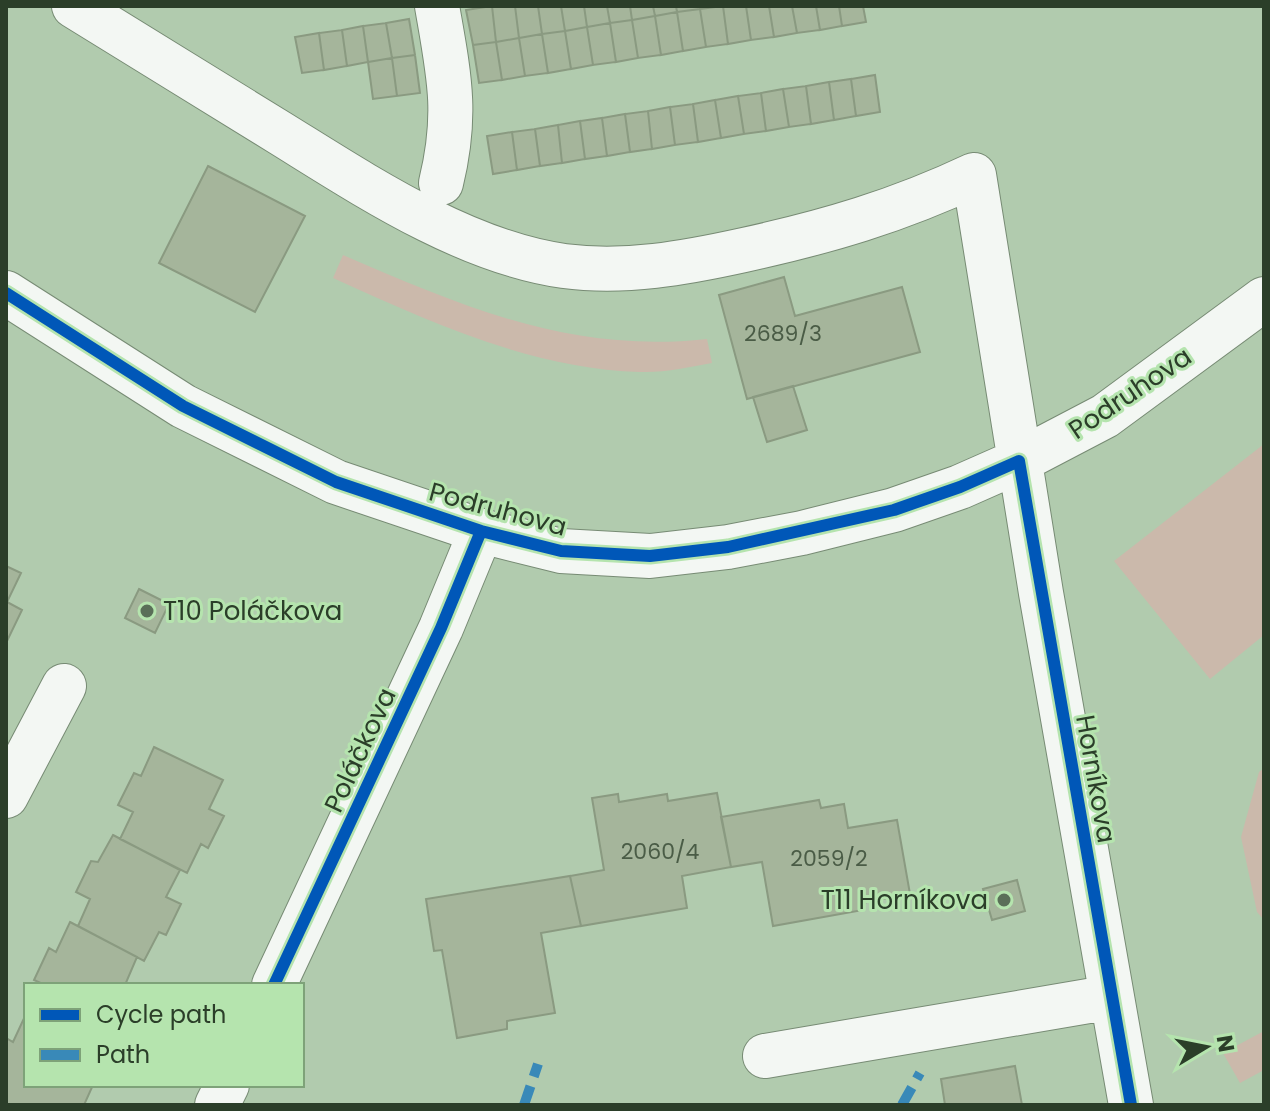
<svg xmlns="http://www.w3.org/2000/svg" width="1270" height="1111" font-family="Poppins,sans-serif">
<style>
.green{fill:#cbb9ab}
.building{fill:#a5b59b;stroke:#8a9a81;stroke-width:2}
.lines{fill:none;stroke-linecap:round;stroke-linejoin:round}
.minor-casing{stroke:#778b74;stroke-width:46}
.minor{stroke:#f3f7f3;stroke-width:44}
.quiet{stroke:#3989b8;stroke-width:10;stroke-dasharray:20 10;stroke-linecap:butt}
.cycleway-casing{stroke:#b5e4ae;stroke-width:17}
.cycleway{stroke:#0057b8;stroke-width:12}
.poi-dot{fill:#5a6f58;stroke:#b5e4ae;stroke-width:3}
.labels{text-anchor:middle;dominant-baseline:central;stroke-width:6;stroke-linejoin:round;paint-order:stroke}
.number-label{font-size:22px;fill:#4a5c46}
.street-label{font-size:26px;fill:#2b3e29;stroke:#b5e4ae}
.poi-label{font-size:26px;fill:#2b3e29;stroke:#b5e4ae;text-anchor:start}
</style>
<rect width="100%" height="100%" fill="#b1cbae"/>
<path class="green" d="M343,255C464,307 571,354 707,339L712,363C689,367 664,373 640,372C532,369 430,322 333,278Z
M1264,444V635L1210,679L1114,561Z
M1264,768V920L1257,912L1241,837L1259,772Z
M1264,1031V1070L1240,1083L1223,1053Z"/>
<path class="building" d="M492,6L496,42L473,45L466,10Z
M492,6H515L519,38L496,42Z
M515,6H538L542,34L519,38Z
M538,6H561L565,31L542,34Z
M561,6H584L587,27L565,31Z
M584,6H607L610,23L587,27Z
M607,6H630L632,20L610,23Z
M630,6H653L655,16L632,20Z
M653,6H676L677,12L655,16Z
M676,6H700V9L677,12Z
M723,6L728,44L706,47L700,9Z
M723,6H746L751,40L728,44Z
M746,6H769L774,37L751,40Z
M769,6H792L797,33L774,37Z
M792,6H816L820,30L797,33Z
M816,6H839L842,26L820,30Z
M839,6H863L866,22L842,26Z
M700,9L706,47L683,51L677,12Z
M677,12L683,51L661,55L655,16Z
M655,16L661,55L638,58L632,20Z
M409,19L415,55L392,58L386,23Z
M632,20L638,58L616,62L610,23Z
M386,23L392,58L368,62L363,26Z
M610,23L616,62L593,65L587,27Z
M363,26L368,62L347,66L342,30Z
M587,27L593,65L571,69L565,31Z
M342,30L347,66L324,70L319,33Z
M565,31L571,69L548,73L542,34Z
M319,33L324,70L302,73L295,37Z
M542,34L548,73L525,76L519,38Z
M519,38L525,76L502,80L496,42Z
M496,42L502,80L479,83L473,45Z
M415,55L420,93L397,96L392,58Z
M392,58L397,96L373,99L368,62Z
M875,75L880,112L856,116L851,79Z
M851,79L856,116L834,120L829,82Z
M829,82L834,120L811,124L806,86Z
M806,86L811,124L789,127L783,89Z
M783,89L789,127L766,131L761,93Z
M761,93L766,131L744,134L738,96Z
M738,96L744,134L721,138L715,100Z
M715,100L721,138L698,142L693,104Z
M693,104L698,142L675,145L670,107Z
M670,107L675,145L652,149L648,111Z
M648,111L652,149L630,152L625,114Z
M625,114L630,152L607,156L602,118Z
M602,118L607,156L585,159L580,121Z
M580,121L585,159L562,163L558,125Z
M558,125L562,163L540,166L535,129Z
M535,129L540,166L517,170L512,132Z
M512,132L517,170L493,174L487,136Z
M208,166L305,216L255,312L159,263Z
M784,277L795,316L902,287L920,352L747,399L719,295Z
M793,386L807,430L767,442L753,397Z
M6,566L21,573L7,602L22,610L7,641Z
M139,589L169,604L155,633L125,618Z
M154,747L223,780L209,809L224,816L208,848L201,844L187,873L120,839L133,812L118,805L134,773L141,776Z
M717,793L731,867L682,876L687,908L581,926L570,876L604,870L592,798L618,794L619,802L667,794L668,801Z
M819,800L821,808L844,804L848,828L897,820L910,894L862,903L863,910L773,926L762,862L731,867L721,817Z
M113,835L180,870L166,897L181,904L166,935L159,932L144,961L78,926L90,899L76,892L91,861L98,862Z
M570,876L581,926L541,933L555,1013L507,1021V1029L457,1038L442,950L434,951L426,899Z
M1017,880L1025,911L992,920L983,889Z
M70,922L137,957L125,985H45L34,980L49,948L56,952Z
M26,1014V1085H93L84,1105H6V1038L13,1042Z
M1015,1066L1022,1105H945L941,1079Z"/>
<g class="lines">
<defs>
<path id="minor" d="M74,6C143,48 211,91 280,133C364,185 464,252 564,266C625,274 685,263 744,250C826,232 898,211 974,175L1041,593L1131,1105
M437,6C449,75 458,114 441,183
M6,293L183,406L336,482L481,531L561,551L650,556L728,547L802,533L894,510L960,487L1019,461L1105,416L1264,299
M6,796L64,686
M274,985L441,628L481,531
M765,1056L1112,997
M217,1105L227,1085"/>
</defs>
<use href="#minor" class="minor-casing"/>
<use href="#minor" class="minor"/>
<path class="quiet" d="M524,1105L538,1064
M902,1105L920,1073"/>
<defs>
<path id="cycleway" d="M6,293L183,406L336,482L481,531L561,551L650,556L728,547L894,510L960,487L1019,461L1131,1105
M274,985L441,628L481,531"/>
</defs>
<use href="#cycleway" class="cycleway-casing"/>
<use href="#cycleway" class="cycleway"/>
</g>
<g class="poi-dot">
<circle cx="147" cy="611" r="8"/>
<circle cx="1004" cy="900" r="8"/>
</g>
<g class="labels">
<g class="number-label">
<text x="783" y="333">2689/3</text>
<text x="660" y="851">2060/4</text>
<text x="829" y="858">2059/2</text>
</g>
<g class="street-label">
<text transform="translate(1130 393) rotate(-34)">Podruhova</text>
<text transform="translate(498 509) rotate(15)">Podruhova</text>
<text transform="translate(360 750) rotate(-65)">Poláčkova</text>
<text transform="translate(1096 779) rotate(80)">Horníkova</text>
</g>
<g class="poi-label">
<text x="163" y="611">T10 Poláčkova</text>
<text x="988" y="900" text-anchor="end">T11 Horníkova</text>
</g>
</g>
<rect width="1270" height="1111" fill="none" stroke="#2b3e29" stroke-width="16"/>
<rect x="24" y="983" width="280" height="104" fill="#b5e4ae" stroke="#7ea279" stroke-width="2"/>
<rect x="40" y="1009" width="40" height="12" fill="#0057b8" stroke="#7ea279" stroke-width="2"/>
<text x="96" y="1023" font-size="24" fill="#2b3e29">Cycle path</text>
<rect x="40" y="1049" width="40" height="12" fill="#3989b8" stroke="#7ea279" stroke-width="2"/>
<text x="96" y="1063" font-size="24" fill="#2b3e29">Path</text>
<g transform="translate(1206 1047) rotate(80)" stroke="#b5e4ae" stroke-width="6" paint-order="stroke">
<path d="M0-6L14 30L0 20L-14 30Z" fill="#2b3e29"/>
<text y="-12" font-size="22" font-weight="bold" text-anchor="middle" fill="#2b3e29">N</text>
</g>
</svg>
